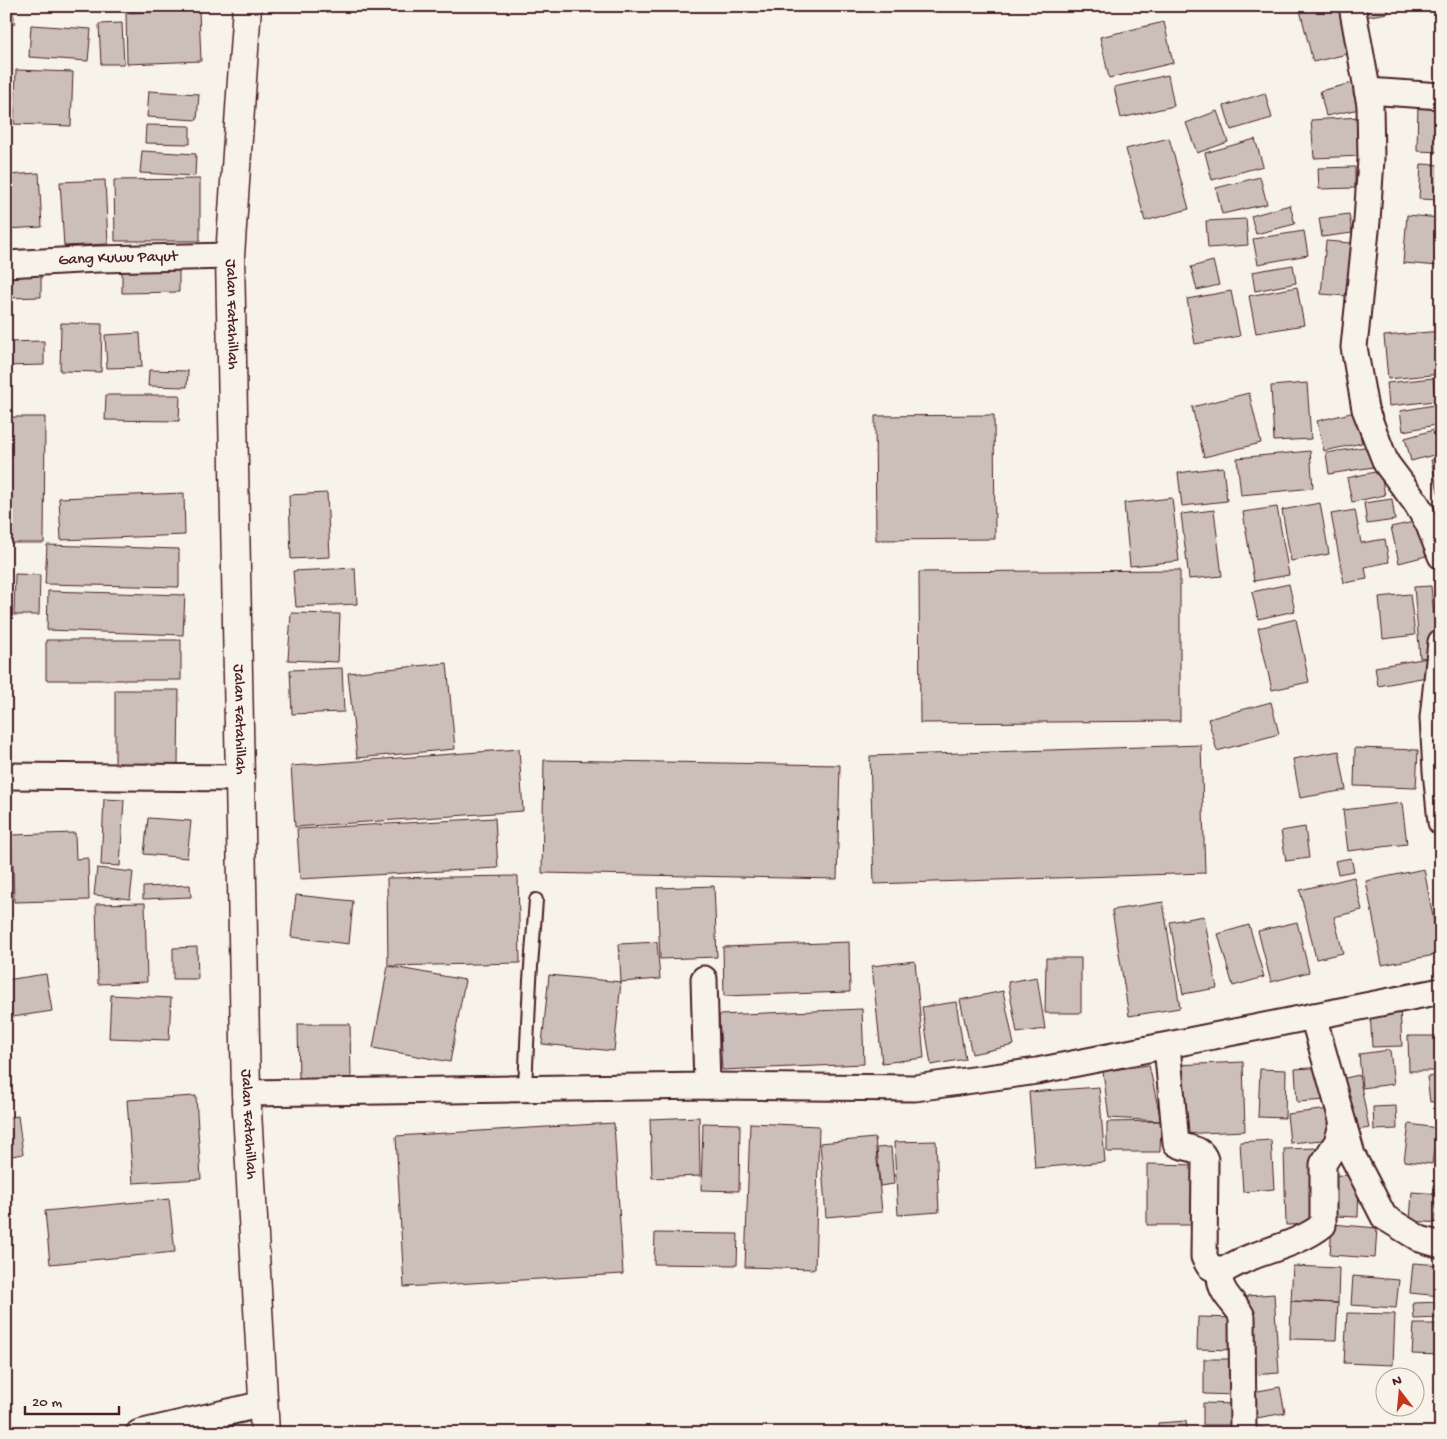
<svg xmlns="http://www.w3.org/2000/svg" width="1447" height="1439" font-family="'Gochi Hand',sans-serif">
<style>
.building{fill:#ccbfb9;stroke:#4a1f2b}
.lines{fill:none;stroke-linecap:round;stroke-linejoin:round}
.service-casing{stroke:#4a1f2b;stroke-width:16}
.minor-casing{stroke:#4a1f2b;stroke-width:29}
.tertiary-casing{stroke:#4a1f2b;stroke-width:31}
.service{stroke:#f7f3e8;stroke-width:12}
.minor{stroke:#f7f3e8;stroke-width:25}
.tertiary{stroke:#f7f3e8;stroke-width:28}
.labels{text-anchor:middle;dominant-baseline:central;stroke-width:4;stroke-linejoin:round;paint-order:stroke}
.street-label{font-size:16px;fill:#4a1f2b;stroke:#f7f3e8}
</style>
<rect width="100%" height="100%" fill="#f7f3e8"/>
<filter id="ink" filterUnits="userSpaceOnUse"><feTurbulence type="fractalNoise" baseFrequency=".02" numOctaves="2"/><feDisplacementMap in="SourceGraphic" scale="10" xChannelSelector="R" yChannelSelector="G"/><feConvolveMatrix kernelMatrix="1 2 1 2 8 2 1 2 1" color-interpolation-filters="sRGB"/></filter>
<g filter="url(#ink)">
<path class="building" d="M6,6H12L15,24L6,25Z
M99,6H138L136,10L99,12Z
M1299,6H1344L1356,52L1313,62Z
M1356,6H1387L1388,13L1358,18Z
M199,10L201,61L127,64L126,13Z
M1164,22L1173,63L1109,78L1100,37Z
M122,23L124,64H101L99,24Z
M31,25L91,29L88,61L29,57Z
M16,70L73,72L71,126L14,124Z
M1168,75L1174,106L1121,118L1114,87Z
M1357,82L1364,108L1326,116L1320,91Z
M149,91L199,94L197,120L147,117Z
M1265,93L1272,118L1231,130L1224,106Z
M1418,100H1441V152L1417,151Z
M1217,111L1228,142L1197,153L1186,123Z
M1360,117L1362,156L1314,158L1311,120Z
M146,125L190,126V144L145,143Z
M1169,138L1189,209L1145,221L1126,149Z
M1255,139L1263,166L1212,180L1205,153Z
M142,151L196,154L195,176L140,173Z
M1421,164L1441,165V200L1419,199Z
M1355,167V188L1319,189L1318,168Z
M39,173L42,227L7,229L6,175Z
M1260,177L1267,204L1222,214L1216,188Z
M200,179V241H115L114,180Z
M105,180L108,244L64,246L60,182Z
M1290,205L1295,224L1256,234L1251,216Z
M1349,214L1352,233L1322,237L1319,218Z
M1407,215L1441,218L1439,266L1403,263Z
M1246,219L1248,245L1208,248L1206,221Z
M1304,231L1308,255L1258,264L1253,239Z
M1326,241L1351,243L1347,296L1321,294Z
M1213,261L1219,285L1197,290L1191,267Z
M122,263H179V292L122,293Z
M1293,265L1296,283L1255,291L1252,272Z
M6,270H41V297L6,298Z
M1297,287L1304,325L1256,333L1249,296Z
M1231,291L1240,336L1195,344L1187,299Z
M61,323L102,324L101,372L60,371Z
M1441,331V374L1388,379L1384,336Z
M140,333L142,367L107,368L105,335Z
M44,341V365L6,366V342Z
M149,370L188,371L187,387L148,386Z
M1433,378L1435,401L1389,406L1387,383Z
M1307,383L1311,439L1274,441L1271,386Z
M1249,393L1261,443L1204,457L1192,407Z
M106,395H180L179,421L105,420Z
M1440,404L1441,424L1403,431L1400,411Z
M1355,412L1362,443L1324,451L1317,421Z
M994,415L995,539L876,540L875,416Z
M6,417H45L44,543H6Z
M1441,428V453L1411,461L1405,438Z
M1370,446L1373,467L1329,474L1326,453Z
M1310,451L1313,488L1241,495L1237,458Z
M1441,458V505L1431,460Z
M1223,467L1227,501L1182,506L1178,473Z
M1380,471L1385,495L1352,502L1347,478Z
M184,493L185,535L61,540L59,498Z
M327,493L330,557L291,559L289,495Z
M1172,498L1179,561L1130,566L1124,503Z
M1392,499L1395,520L1367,524L1364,503Z
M1320,503L1329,554L1291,561L1282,510Z
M1277,507L1289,575L1254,581L1243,512Z
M1214,510L1222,576L1189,579L1181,514Z
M1355,510L1361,543L1385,539L1389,562L1365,567L1367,579L1344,583L1331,514Z
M1418,521L1426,556L1399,563L1391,527Z
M47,545L179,549V587L45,584Z
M355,568L357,604L296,607L293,571Z
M1180,570V721L920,723L919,572Z
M15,574L40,575L39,615H14Z
M1289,584L1295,611L1258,619L1252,592Z
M1431,586L1438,656L1420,658L1414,587Z
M48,591L185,595L183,635L47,630Z
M1410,594L1415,635L1383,639L1379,597Z
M291,613L340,614L338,662L288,660Z
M1296,619L1309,682L1272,690L1258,628Z
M46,640H181V680H46Z
M1428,658L1432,676L1378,686L1375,667Z
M447,663L455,749L357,758L348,673Z
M342,668L344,712L292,714L290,670Z
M115,690H179L178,765H115Z
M1271,702L1279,734L1217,751L1208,719Z
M1201,745L1205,873L874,884L870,756Z
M1355,748L1418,750L1416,788L1354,786Z
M519,749L523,811L295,827L291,766Z
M1339,751L1346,790L1300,798L1293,759Z
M544,760L840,765L837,879L542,873Z
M104,799L124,800L120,866L101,865Z
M1402,803L1407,844L1348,851L1343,810Z
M148,818L191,821L187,858L144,854Z
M495,818L498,868L300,879L297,829Z
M1305,827L1309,858L1286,861L1281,831Z
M75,833L76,859L88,858L89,900L14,902L12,835Z
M1351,858L1354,871L1338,874L1335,861Z
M97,868L133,872L130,899L94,895Z
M1424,869L1440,954L1382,965L1366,881Z
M518,876L520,963L388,966L387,878Z
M1354,877L1362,910L1334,917L1343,953L1316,959L1300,890Z
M190,885L191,897L143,899V887Z
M714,886L717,957L660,959L657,888Z
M296,895L353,901L349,944L291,937Z
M1163,902L1180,1008L1129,1016L1112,910Z
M145,903L147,982L98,984L96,904Z
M1204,916L1217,988L1183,994L1170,922Z
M1297,922L1309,972L1271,982L1258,931Z
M1249,925L1264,977L1233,986L1218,934Z
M657,942L660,979L621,982L619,944Z
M849,942L850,992L724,996L723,947Z
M197,947L198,979H173V948Z
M1046,958H1081V1013H1045Z
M915,961L924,1058L882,1063L872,966Z
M388,966L465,980L450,1062L373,1048Z
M46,974L52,1011L6,1018V980Z
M549,975L621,982L614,1051L542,1044Z
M1037,977L1045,1029L1017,1033L1008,982Z
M1003,991L1014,1045L972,1054L960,1000Z
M111,995L171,998L169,1040L109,1038Z
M956,1002L965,1059L931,1065L922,1007Z
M1400,1008L1402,1046L1372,1047L1370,1009Z
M862,1009L864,1064L722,1070L719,1015Z
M298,1024H350L351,1080L299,1081Z
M1408,1036H1441V1071H1409Z
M1390,1050L1394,1084L1362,1088L1359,1054Z
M1243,1062L1245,1131L1179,1134L1176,1065Z
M1149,1065L1161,1121L1109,1118L1103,1071Z
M1325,1067L1327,1100L1297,1102L1295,1069Z
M1260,1069L1286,1070L1285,1118L1258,1117Z
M1359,1075L1369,1128L1351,1131L1341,1079Z
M1441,1075V1101L1430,1102L1427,1077Z
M1099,1087L1105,1162L1035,1168L1029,1092Z
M196,1096L201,1179L133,1183L127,1100Z
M1396,1106L1397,1129L1374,1130L1373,1107Z
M1330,1109L1333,1139L1290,1143L1287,1114Z
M18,1116L23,1154L6,1157V1118Z
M699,1117L700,1176L652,1178L650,1119Z
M1161,1121L1160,1152H1107V1122Z
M614,1123L623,1274L404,1287L396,1136Z
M703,1123L740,1124L739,1191L701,1190Z
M750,1123L819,1126L815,1269L745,1267Z
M1409,1124L1437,1128L1432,1164L1404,1161Z
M875,1138L882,1212L826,1217L820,1143Z
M1271,1140L1274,1189L1243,1192L1240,1142Z
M936,1141L939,1212L898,1215L894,1142Z
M891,1147L894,1184L880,1186L877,1148Z
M1318,1148L1320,1224L1286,1225L1284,1149Z
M6,1164L13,1214L6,1215Z
M1147,1164L1201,1165L1200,1225H1147Z
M1335,1175L1359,1176L1358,1217L1334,1216Z
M1412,1192L1441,1194V1223L1410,1221Z
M169,1199L175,1252L50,1264L45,1211Z
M1332,1224L1377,1228L1375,1258L1330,1255Z
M655,1233L738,1234L737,1265L654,1264Z
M1413,1263L1441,1265V1296L1410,1293Z
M1293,1266L1339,1268L1338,1303L1291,1301Z
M1353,1276L1399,1280L1396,1308L1351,1305Z
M1274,1294L1279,1373L1252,1375L1247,1296Z
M1291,1301L1338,1303L1336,1340L1290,1339Z
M1441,1302V1318L1414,1319L1413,1303Z
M1347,1313L1395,1314L1393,1365L1344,1363Z
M1198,1317L1239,1318L1238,1350L1197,1349Z
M1414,1324H1441V1355L1412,1354Z
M1204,1359H1237V1395L1204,1394Z
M1280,1387L1285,1413L1251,1419L1247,1393Z
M1203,1403L1236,1404V1425H1203Z
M1186,1421L1187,1433H1158V1423Z
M1252,1426L1285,1431V1433H1251Z"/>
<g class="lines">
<defs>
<path id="service" d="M525,1088L530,980L536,900"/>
<g id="minor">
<path d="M1352,6L1370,105L1371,159L1367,221L1354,347L1365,409L1386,463L1416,503L1428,523L1441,556"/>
<path d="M1367,91L1441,96"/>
<path id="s1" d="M6,264L98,259L230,256"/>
<path d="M1441,642L1433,718L1436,771L1441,822"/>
<path d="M6,776L240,778"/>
<path d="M704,979L707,1086"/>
<path d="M1313,1016L1352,1155L1384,1217L1420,1239L1441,1245"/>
<path d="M1167,1046L1176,1143C1186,1150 1201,1146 1205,1160L1204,1257L1209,1266L1220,1272C1220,1278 1220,1284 1223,1289C1228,1300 1238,1306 1242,1317L1243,1433"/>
<path d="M246,1093L707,1086L915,1088L1037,1071L1441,991"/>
<path d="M1220,1272C1230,1267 1240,1261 1251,1257C1275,1248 1303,1241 1323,1225V1164L1337,1142L1343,1123"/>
<path d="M139,1433L263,1404"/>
</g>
<g id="tertiary">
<path id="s2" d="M247,6L230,256L246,1093L265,1433"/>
</g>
</defs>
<use href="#service" class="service-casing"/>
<use href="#minor" class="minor-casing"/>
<use href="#tertiary" class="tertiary-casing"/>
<use href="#service" class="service"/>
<use href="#minor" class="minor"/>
<use href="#tertiary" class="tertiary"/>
</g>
</g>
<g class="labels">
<g class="street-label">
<text stroke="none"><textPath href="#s1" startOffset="112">Gang Kuwu Payut</textPath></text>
<text stroke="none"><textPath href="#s2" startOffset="309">Jalan Fatahillah</textPath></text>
<text stroke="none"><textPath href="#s2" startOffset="714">Jalan Fatahillah</textPath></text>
<text stroke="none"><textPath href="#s2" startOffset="1119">Jalan Fatahillah</textPath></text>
</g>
</g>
<rect width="1447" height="1439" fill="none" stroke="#f7f3e8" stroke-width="25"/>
<rect x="12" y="12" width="1422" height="1414" fill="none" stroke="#4a1f2b" stroke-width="2" filter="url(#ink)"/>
<g transform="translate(1400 1392) rotate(344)"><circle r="24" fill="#f7f3e8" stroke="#b29e9c"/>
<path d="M0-4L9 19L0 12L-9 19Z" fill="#c8321e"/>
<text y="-8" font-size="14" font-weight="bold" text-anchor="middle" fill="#4a1f2b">N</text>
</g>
<path d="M25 1406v8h94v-8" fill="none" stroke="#4a1f2b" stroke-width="2.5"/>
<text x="32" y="1406" font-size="15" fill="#4a1f2b" stroke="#f7f3e8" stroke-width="4" paint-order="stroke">20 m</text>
</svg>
